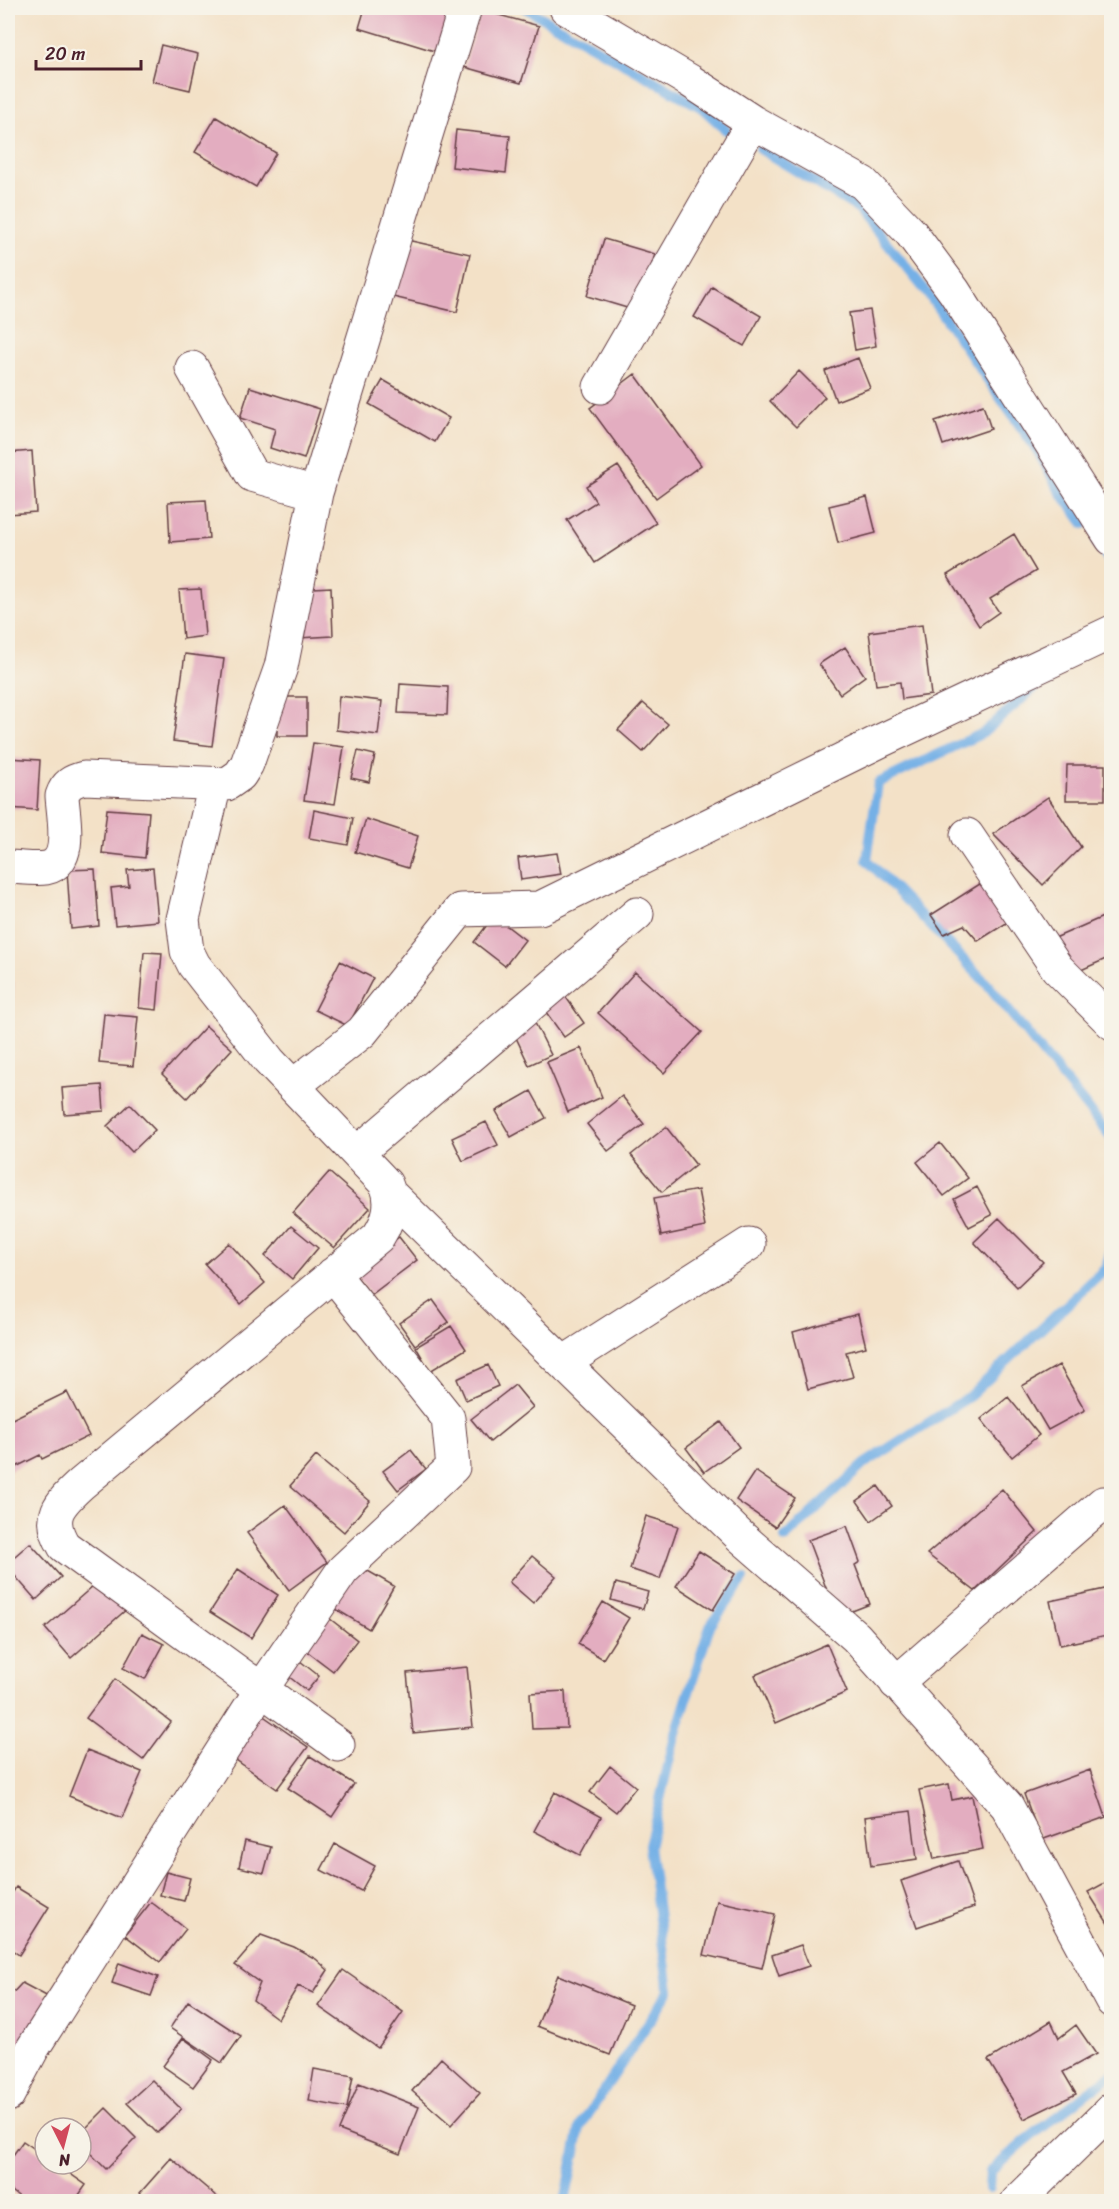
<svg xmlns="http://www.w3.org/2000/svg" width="1119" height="2209" font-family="Sriracha,sans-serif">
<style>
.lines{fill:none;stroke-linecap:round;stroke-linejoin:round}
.stream{stroke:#75b0e6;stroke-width:10}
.building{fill:#e3adc0}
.minor-casing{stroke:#633c42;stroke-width:35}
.minor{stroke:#fff;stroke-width:33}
</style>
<rect width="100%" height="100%" fill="#f7f3e8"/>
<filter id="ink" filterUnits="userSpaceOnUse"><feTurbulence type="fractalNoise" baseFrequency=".0167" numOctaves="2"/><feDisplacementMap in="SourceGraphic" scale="12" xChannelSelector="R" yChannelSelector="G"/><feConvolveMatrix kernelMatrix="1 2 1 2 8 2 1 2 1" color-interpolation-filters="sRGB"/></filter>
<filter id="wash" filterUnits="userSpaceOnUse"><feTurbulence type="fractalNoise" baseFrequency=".008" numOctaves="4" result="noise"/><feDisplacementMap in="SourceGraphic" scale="24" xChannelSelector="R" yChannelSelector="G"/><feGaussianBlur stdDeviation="1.35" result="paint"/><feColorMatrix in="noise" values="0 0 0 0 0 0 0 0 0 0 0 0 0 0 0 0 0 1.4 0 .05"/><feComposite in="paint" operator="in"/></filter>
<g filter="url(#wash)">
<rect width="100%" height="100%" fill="#f3e1c7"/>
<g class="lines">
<path class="stream" d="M525,8L702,108L726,130
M760,149L859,209L925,290L1038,452L1059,490L1084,524
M1097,542L1112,565
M1045,679L983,733L878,783L867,860L988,985L1112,1139
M785,1538L864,1464L970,1396L1106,1268L1112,1246
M989,2189L990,2172L1025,2141L1112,2074
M565,2202L580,2127L669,1991L649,1846L675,1736L710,1626L744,1578"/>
</g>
<g id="blocks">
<path class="building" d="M365,8H454L441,53L359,28Z
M481,10L539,26L521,83L464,67Z
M161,45L198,54L190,90L152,81Z
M216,117L276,153L256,187L195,152Z
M456,130L510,136L506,173L452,167Z
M604,239L655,254L637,311L587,296Z
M407,240L470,254L457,312L393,297Z
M712,287L761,316L744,346L694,317Z
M870,310L876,346L855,350L849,313Z
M858,358L870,388L836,401L825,371Z
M799,371L825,397L796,427L770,401Z
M635,374L701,465L656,498L590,408Z
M383,380L449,418L435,442L369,404Z
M250,387L320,409L304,459L270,448L275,429L240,418Z
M983,405L991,429L943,445L935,421Z
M32,451L36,512L8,514V453Z
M618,466L656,523L595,563L567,520L596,502L586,486Z
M867,497L876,533L838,543L829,506Z
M206,500L209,539L170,542L168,502Z
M1014,534L1036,571L990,599L999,612L979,626L947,575Z
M331,587L333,636L298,638L295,589Z
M201,589L205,636L183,639L179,590Z
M922,625L931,695L902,699L900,682L876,685L869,632Z
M845,647L865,676L840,694L819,664Z
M185,654L224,659L212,746L173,741Z
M400,684L448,687L447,715L398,713Z
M339,696L382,701L378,735L336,730Z
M277,697H307V736H277Z
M643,703L668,724L643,752L618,730Z
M313,743L344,747L335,804L304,800Z
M358,751L375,755L369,782L351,778Z
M8,758L40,760L37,810L8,808Z
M1067,765H1105V800H1066Z
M1048,797L1081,847L1043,885L993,834Z
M107,809L149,812L145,858L102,853Z
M314,810L353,818L348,845L309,838Z
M366,819L418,836L408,868L355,852Z
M557,853L561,874L521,880L518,858Z
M153,868L158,921L115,925L111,888L129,886L127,870Z
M95,869L99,926L71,929L67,870Z
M983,882L1016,917L978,941L964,925L944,934L931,915Z
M1112,913V966L1108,958L1072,974L1055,938Z
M494,916L525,940L505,966L474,942Z
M144,952L162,953L157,1010L139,1008Z
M340,961L373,978L348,1026L315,1010Z
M635,972L702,1032L664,1073L598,1013Z
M8,981L14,982L9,1051H8Z
M563,993L584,1023L564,1037L543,1008Z
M104,1014L138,1017L133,1066L99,1063Z
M533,1019L551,1055L529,1065L512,1029Z
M206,1026L232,1049L187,1098L162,1074Z
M581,1048L602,1097L568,1112L547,1062Z
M102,1085L104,1111L64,1114L62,1088Z
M531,1091L546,1118L511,1137L496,1111Z
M622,1096L644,1124L608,1151L587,1124Z
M130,1104L155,1130L132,1152L107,1126Z
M486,1122L498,1145L463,1161L452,1138Z
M666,1127L696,1165L662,1192L631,1155Z
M940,1143L968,1178L944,1196L917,1162Z
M329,1172L370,1208L334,1248L293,1213Z
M977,1187L992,1215L969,1227L954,1199Z
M698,1190L705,1227L661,1236L654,1198Z
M999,1218L1043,1262L1017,1287L974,1242Z
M291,1226L318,1248L292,1279L265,1256Z
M399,1237L417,1260L371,1295L353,1272Z
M229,1243L265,1283L241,1304L205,1264Z
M433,1300L449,1322L415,1345L399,1323Z
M858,1314L866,1347L846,1352L853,1377L808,1389L793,1332Z
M451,1326L466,1349L430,1371L416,1347Z
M488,1365L498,1386L466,1400L457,1379Z
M1059,1365L1085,1410L1048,1430L1022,1386Z
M515,1385L533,1407L490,1442L471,1419Z
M67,1392L89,1436L42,1459L40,1455L8,1471V1421Z
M1008,1397L1039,1435L1012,1457L981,1419Z
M721,1422L739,1447L704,1472L686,1448Z
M411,1450L426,1469L398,1490L383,1471Z
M316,1456L370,1501L344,1532L290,1486Z
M755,1471L795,1498L775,1527L736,1500Z
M878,1486L892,1506L871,1521L857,1501Z
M1002,1489L1037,1532L975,1591L927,1554Z
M285,1505L327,1562L289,1590L247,1533Z
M646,1516L678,1526L660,1579L630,1569Z
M847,1526L860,1562L855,1565L870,1604L837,1617L808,1540Z
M30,1543L61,1577L36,1600L8,1568V1562Z
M699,1551L735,1574L713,1610L676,1586Z
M532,1556L556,1576L533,1603L509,1582Z
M354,1563L394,1586L369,1629L329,1605Z
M238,1569L278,1595L251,1638L210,1612Z
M101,1579L127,1609L71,1658L45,1628Z
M616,1583L648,1592L643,1609L611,1600Z
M1105,1589L1112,1617V1634L1060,1645L1050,1601Z
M603,1602L629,1618L603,1659L578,1644Z
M325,1615L357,1640L333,1671L300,1646Z
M142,1633L164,1644L145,1679L123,1668Z
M827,1644L847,1692L776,1723L755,1675Z
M290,1653L319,1676L307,1691L278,1668Z
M467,1667L473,1727L413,1733L407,1673Z
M115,1679L171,1722L143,1760L86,1718Z
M565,1691L567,1728L532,1729L530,1693Z
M252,1708L308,1747L277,1789L222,1750Z
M87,1750L142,1772L122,1818L69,1796Z
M310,1756L354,1784L332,1817L288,1788Z
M610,1766L636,1787L616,1812L590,1792Z
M1090,1770L1106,1817L1041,1840L1024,1794Z
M949,1784L952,1800L972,1796L983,1849L934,1859L919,1790Z
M555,1792L601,1817L580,1855L534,1831Z
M911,1811L917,1859L871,1866L865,1817Z
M245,1841L271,1847L264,1873L239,1867Z
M335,1844L375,1866L361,1891L321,1870Z
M958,1861L974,1907L917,1927L901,1881Z
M166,1872L190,1878L184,1901L160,1895Z
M1112,1879V1930L1088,1892Z
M16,1887L49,1907L19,1955L8,1947V1900Z
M717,1901L775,1914L762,1968L704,1955Z
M151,1902L186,1929L160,1962L125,1935Z
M261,1935L294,1947L316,1959L328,1970L313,1993L298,1986L278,2019L253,2000L260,1983L235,1965Z
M801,1945L809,1966L779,1976L772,1955Z
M119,1963L158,1977L151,1996L112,1983Z
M343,1970L403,2012L378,2048L318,2006Z
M558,1975L631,2005L610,2055L537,2026Z
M22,1983L54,2000L19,2049L8,2043V1998Z
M188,2001L241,2036L222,2063L170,2028Z
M1051,2021L1059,2038L1076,2025L1096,2054L1063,2072L1076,2094L1024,2119L988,2060Z
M183,2038L213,2060L193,2087L163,2066Z
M441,2058L480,2093L451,2125L412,2091Z
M314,2069L353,2076L347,2108L309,2101Z
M152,2080L181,2109L157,2133L127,2103Z
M359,2083L419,2107L400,2154L339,2130Z
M106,2108L136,2138L106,2169L81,2144V2133Z
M23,2141L45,2156V2164H56L86,2185L74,2202H26L8,2188V2162Z
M171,2158L223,2202H150L140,2193Z"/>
</g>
</g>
<g filter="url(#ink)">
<use href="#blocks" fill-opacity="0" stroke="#633c42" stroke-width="1.5"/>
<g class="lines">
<defs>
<path id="minor" d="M566,8L690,81L753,122L863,183L911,233L954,291L1112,539
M192,368L252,475L316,493
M600,387L753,122
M215,784L183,919L187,951L194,965L269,1061L386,1184C394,1203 389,1220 378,1237L81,1484C59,1504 46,1517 64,1546L338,1745
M967,835L1057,968L1112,1023
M8,867C20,867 34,870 46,868C74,863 63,816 62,796C66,784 72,781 84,778L227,784L240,775L247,764L281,667L316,493L465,8
M293,1086L362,1032L460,910L540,908L878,742L1112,632
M357,1153L637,914
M390,1194L739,1535L856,1637L1007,1806L1112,2001
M563,1363L749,1244
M896,1683L1103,1503
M8,2095L33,2048L261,1690L343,1570L453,1467L448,1418L333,1274
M1017,2202L1112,2109"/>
</defs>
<use href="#minor" class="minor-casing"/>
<use href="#minor" class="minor"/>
</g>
</g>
<rect width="1119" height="2209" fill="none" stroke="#f7f3e8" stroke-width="30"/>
<g transform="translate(63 2146) rotate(174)"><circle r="28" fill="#f7f3e8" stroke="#b29e9c" stroke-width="1.5"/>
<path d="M0-4.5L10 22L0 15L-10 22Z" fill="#d1495b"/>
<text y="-9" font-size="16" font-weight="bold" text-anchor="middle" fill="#4a1f2b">N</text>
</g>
<path d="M36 60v9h105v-9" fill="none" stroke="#4a1f2b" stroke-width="3"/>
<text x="45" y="60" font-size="18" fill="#4a1f2b" stroke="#f7f3e8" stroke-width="4.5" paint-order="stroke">20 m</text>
</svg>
